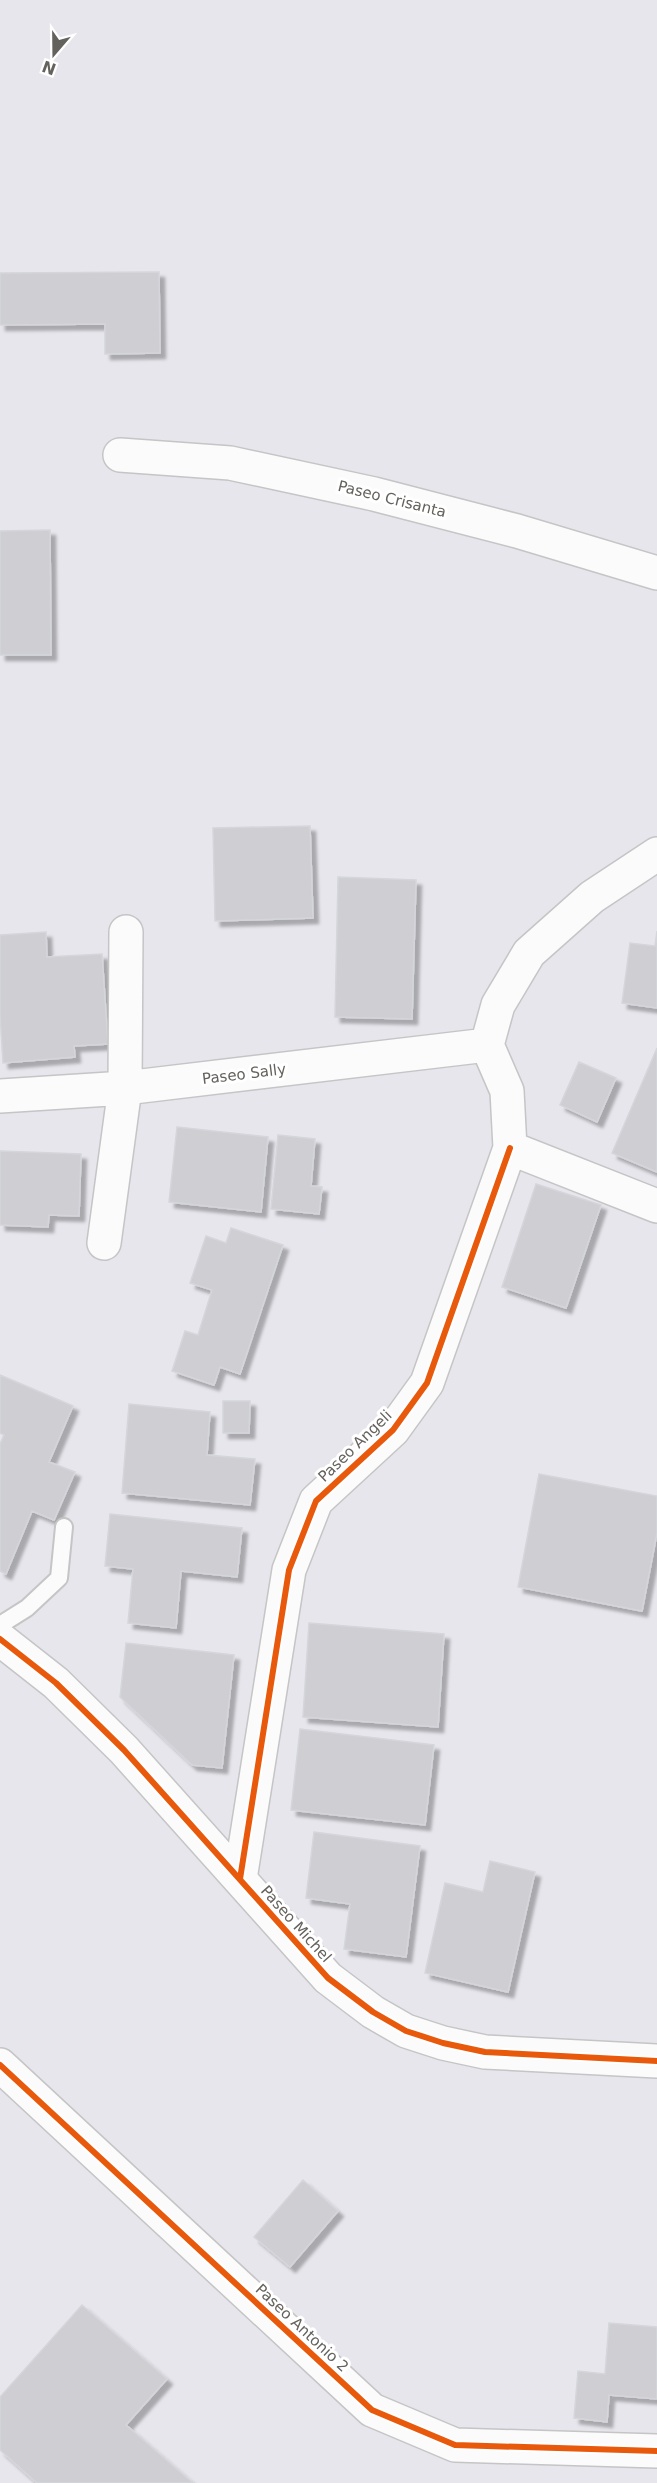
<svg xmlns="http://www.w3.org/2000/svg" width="657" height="2483" font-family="'DejaVu Sans',sans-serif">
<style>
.building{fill:#cfced2;stroke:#d5d6db;stroke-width:1.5;filter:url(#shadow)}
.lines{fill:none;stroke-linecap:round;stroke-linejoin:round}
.service-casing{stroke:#c5c5c6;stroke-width:20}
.minor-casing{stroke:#c5c5c6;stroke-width:36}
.tertiary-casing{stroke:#c5c5c6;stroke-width:36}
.service{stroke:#fbfbfc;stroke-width:16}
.minor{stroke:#fbfbfc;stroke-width:33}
.tertiary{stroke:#fbfbfc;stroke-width:33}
.cycleway-casing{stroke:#fff;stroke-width:10}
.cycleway{stroke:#e8590c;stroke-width:6}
.labels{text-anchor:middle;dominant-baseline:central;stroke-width:6;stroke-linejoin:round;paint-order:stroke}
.street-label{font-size:15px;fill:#64625c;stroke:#fff}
</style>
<defs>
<filter id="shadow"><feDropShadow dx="5.5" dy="5.5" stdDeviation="1.5" flood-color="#0004"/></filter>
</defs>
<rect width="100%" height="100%" fill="#e6e6ec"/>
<path class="building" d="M159,272L160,353L105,354V324L0,325V273Z
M50,530L51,655H0V531Z
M310,826L313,918L215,921L213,828Z
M338,877L416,880L412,1019L335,1017Z
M657,931V1008L622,1003L630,943L655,946Z
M46,932L47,957L102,954L108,1044L74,1046L75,1057L3,1063L0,1015V935Z
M657,1048V1172L612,1153Z
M579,1062L616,1078L597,1122L560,1105Z
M177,1127L268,1137L261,1212L169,1202Z
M278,1135L315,1139L311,1186L322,1187L319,1214L271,1209Z
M0,1151L81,1154L79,1216L49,1215L48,1227L0,1225Z
M536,1184L601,1205L566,1308L502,1287Z
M231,1228L283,1245L240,1374L220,1367L214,1385L172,1371L185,1331L198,1335L212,1290L190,1283L206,1236L226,1243Z
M0,1375L73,1406L49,1462L75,1472L54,1520L32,1511L6,1574L0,1571V1444L4,1435L0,1433Z
M223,1401H250L249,1433H223Z
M129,1404L210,1412L207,1455L255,1459L250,1505L122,1493Z
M539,1474L657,1496V1533L642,1611L518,1587Z
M110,1514L242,1528L237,1577L181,1571L176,1628L128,1623L133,1569L105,1566Z
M309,1623L444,1634L438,1727L303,1717Z
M126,1643L234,1655L222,1768L192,1765L120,1697Z
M300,1729L434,1745L425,1825L291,1810Z
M314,1832L420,1846L406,1957L344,1949L350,1904L306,1898Z
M490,1861L535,1872L508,1992L425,1973L445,1883L483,1892Z
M303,2180L338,2211L290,2267L254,2237Z
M82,2305L167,2379L126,2425L193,2483H37L0,2450V2397Z
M609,2323L657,2327V2399L609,2395L607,2422L574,2418L578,2371L605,2374Z"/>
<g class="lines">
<defs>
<path id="service" d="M0,1625L27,1608L59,1578L64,1527"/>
<path id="minor" d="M120,455L230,463L374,494L517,531L657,573
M487,1045L507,1091L510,1148L657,1206
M487,1045L498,1005L529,953L592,897L657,854
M0,1096L125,1088L487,1045
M104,1243L125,1088L126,932
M240,1879L289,1570L316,1501L393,1430L427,1383L510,1148
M0,2065L372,2410L455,2445L657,2451"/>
<path id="tertiary" d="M0,1639L56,1683L124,1750L328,1978L373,2012L406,2031L443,2043L485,2052L657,2061"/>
</defs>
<use href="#service" class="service-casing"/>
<use href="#minor" class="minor-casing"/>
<use href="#tertiary" class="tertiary-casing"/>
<use href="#service" class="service"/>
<use href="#minor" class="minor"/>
<use href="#tertiary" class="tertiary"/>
<defs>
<path id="cycleway" d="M0,1639L56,1683L124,1750L328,1978L373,2012L406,2031L443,2043L485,2052L657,2061
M240,1879L289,1570L316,1501L393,1430L427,1383L510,1148
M0,2065L372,2410L455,2445L657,2451"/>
</defs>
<use href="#cycleway" class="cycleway-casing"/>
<use href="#cycleway" class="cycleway"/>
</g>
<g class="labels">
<g class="street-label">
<text transform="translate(392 499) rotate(14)">Paseo Crisanta</text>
<text transform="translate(244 1074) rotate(-7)">Paseo Sally</text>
<text transform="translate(355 1446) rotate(-44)">Paseo Angeli</text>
<text transform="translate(296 1924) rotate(48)">Paseo Michel</text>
<text transform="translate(302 2328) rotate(43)">Paseo Antonio 2</text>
</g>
</g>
<g transform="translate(54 54) rotate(200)" stroke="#ffffff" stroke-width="4.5" paint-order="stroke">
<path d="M0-4.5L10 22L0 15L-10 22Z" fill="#64625c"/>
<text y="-9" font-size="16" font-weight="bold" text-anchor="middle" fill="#64625c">N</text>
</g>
</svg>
